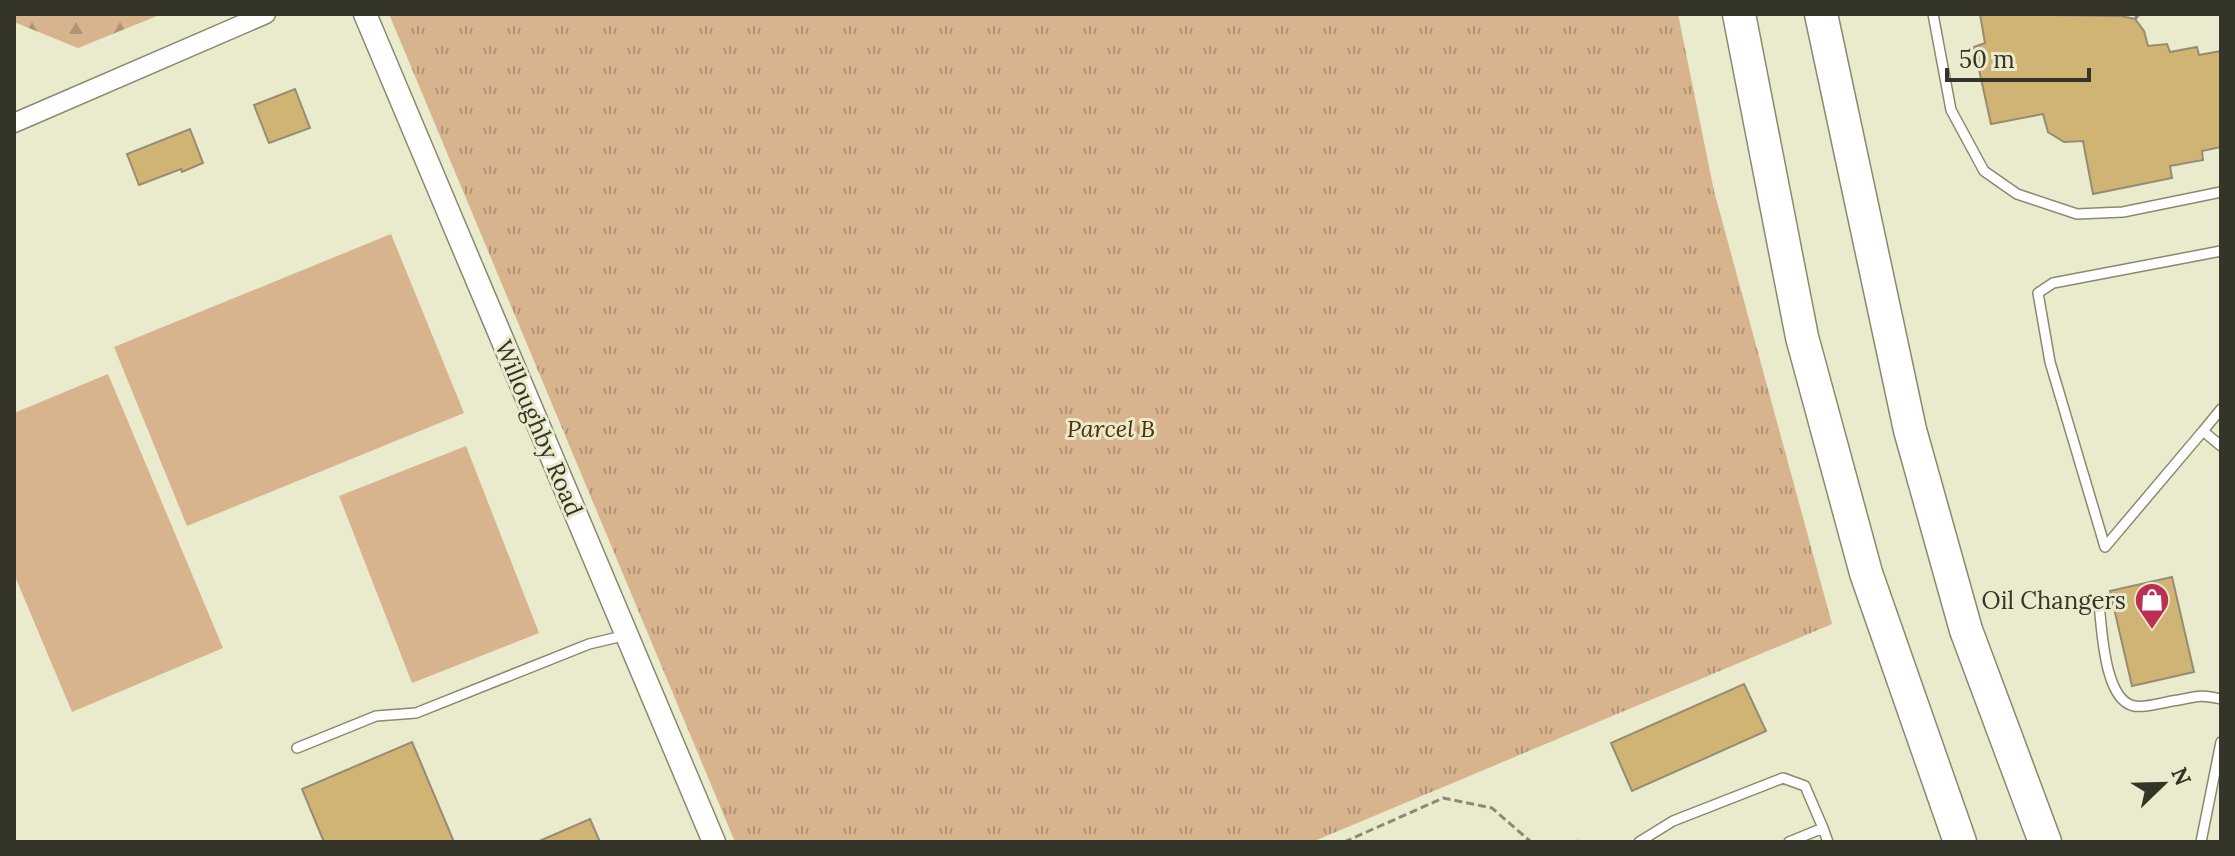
<svg xmlns="http://www.w3.org/2000/svg" width="2235" height="856" font-family="Lora,serif">
<style>
.forest{fill:url(#forest-firs)}
.park{fill:url(#park-tufts)}
.garden{fill:#d8b48e}
.building{fill:#d0b474;stroke:#978c73;stroke-width:2}
.lines{fill:none;stroke-linecap:round;stroke-linejoin:round}
.service-casing{stroke:#8a896f;stroke-width:12}
.minor-casing{stroke:#8a896f;stroke-width:21}
.tertiary-casing{stroke:#8a896f;stroke-width:25}
.motorway-casing{stroke:#8a896f;stroke-width:35}
.path{stroke:#8b8a77;stroke-width:3;stroke-dasharray:8 4;stroke-linecap:butt}
.service{stroke:#fff;stroke-width:9}
.minor{stroke:#fff;stroke-width:18}
.tertiary{stroke:#fff;stroke-width:22}
.motorway{stroke:#fff;stroke-width:32}
.labels{text-anchor:middle;dominant-baseline:central;stroke-width:6;stroke-linejoin:round;paint-order:stroke}
.street-label{font-size:24px;fill:#353429;stroke:#eaeacd}
.park-label{font-size:24px;font-style:italic;fill:#513005;stroke:#eaeacd}
.poi-label{font-size:24px;fill:#353429;stroke:#eaeacd;text-anchor:end}
</style>
<defs>
<pattern id="forest-firs" width="22" height="20" patternUnits="userSpaceOnUse" patternTransform="scale(2)"><rect width="22" height="20" fill="#d8b48e"/><path d="M5 1l3.5 6h-7zM16 11l3.5 6h-7z" fill="#b09374"/></pattern>
<pattern id="park-tufts" width="24" height="20" patternUnits="userSpaceOnUse" patternTransform="scale(2)"><rect width="24" height="20" fill="#d8b48e"/><path d="M3 7l-1-3M5 7V3M7 7l1-3M15 17l-1-3M17 17v-4M19 17l1-3" fill="none" stroke="#b09374"/></pattern>
</defs>
<rect width="100%" height="100%" fill="#eaeacd"/>
<path class="forest" d="M14,14H162L78,48L14,22Z"/>
<path class="park" d="M389,14H1678L1714,191L1832,624L1312,842H735Z"/>
<path class="garden" d="M391,234L464,413L187,526L114,347Z
M108,374L223,648L72,712L14,574V413Z
M466,446L539,633L412,683L339,496Z"/>
<path class="building" d="M1980,14L2121,16L2135,19L2144,31L2148,46L2167,44L2170,52L2197,47L2199,55L2221,51V147L2202,151L2203,160L2170,166L2172,178L2093,194L2083,141L2064,142L2048,132L2043,114L1991,124L1974,47L1985,43Z
M295,89L310,128L269,143L254,105Z
M190,129L203,163L182,172L181,169L139,185L127,154Z
M2172,577L2194,672L2132,686L2110,591Z
M1744,684L1766,731L1632,791L1611,743Z
M412,742L454,842H324L302,789Z
M590,819L600,842H537Z"/>
<g class="lines">
<defs>
<path id="service" d="M1933,14L1951,110L1984,171L2017,194L2077,214L2123,212L2221,192
M2221,251L2053,283L2038,293L2050,362L2105,547L2203,431L2221,446
M2203,431L2221,409
M2099,604C2102,629 2104,700 2134,706C2144,708 2161,703 2172,701C2194,698 2197,693 2221,699
M297,748L376,716L416,713L589,644L627,635
M1823,828L1828,842
M1639,842L1673,821L1783,778L1805,786L1823,828L1789,842
M2201,842L2221,742"/>
<path id="minor" d="M14,123L266,14"/>
<path id="tertiary" d="M365,14L714,842"/>
<path id="motorway" d="M1739,14L1802,337L1866,573L1960,842
M1821,14L1910,430L1966,630L2045,842"/>
</defs>
<use href="#service" class="service-casing"/>
<use href="#minor" class="minor-casing"/>
<use href="#tertiary" class="tertiary-casing"/>
<use href="#motorway" class="motorway-casing"/>
<path class="path" d="M2135,19L2139,14
M1344,842L1443,798L1492,808L1531,842
M1576,842L1579,841"/>
<use href="#service" class="service"/>
<use href="#minor" class="minor"/>
<use href="#tertiary" class="tertiary"/>
<use href="#motorway" class="motorway"/>
</g>
<defs>
<symbol id="shop-pin" viewBox="-11 -11 22 30"><path d="M0 17L-7.5 6A9.5 9.5 0 1 1 7.5 6Z" fill="#bd2e54" stroke="#eaeacd"/><path d="M-5-2.5h2.3a2.7 3.5 0 0 1 5.4 0H5L5.5 6h-11ZM-1.5-2.5h3a1.5 2.3 0 0 0-3 0Z" fill="#fff"/></symbol>
</defs>
<g fill-rule="evenodd">
<use href="#shop-pin" x="2132" y="580" width="40" height="54"/>
</g>
<g class="labels">
<g class="street-label">
<text transform="translate(539 428) rotate(67)">Willoughby Road</text>
</g>
<g class="park-label">
<text x="1111" y="428">Parcel B</text>
</g>
<g class="poi-label">
<text x="2126" y="600">Oil Changers</text>
</g>
</g>
<rect width="2235" height="856" fill="none" stroke="#353429" stroke-width="32"/>
<g transform="translate(2163 784) rotate(67)" stroke="#eaeacd" stroke-width="6" paint-order="stroke">
<path d="M0-6L14 30L0 20L-14 30Z" fill="#353429"/>
<text y="-12" font-size="22" font-weight="bold" text-anchor="middle" fill="#353429">N</text>
</g>
<path d="M1947 68v12h142v-12" fill="none" stroke="#353429" stroke-width="4"/>
<text x="1959" y="68" font-size="24" fill="#353429" stroke="#eaeacd" stroke-width="6" paint-order="stroke">50 m</text>
</svg>
